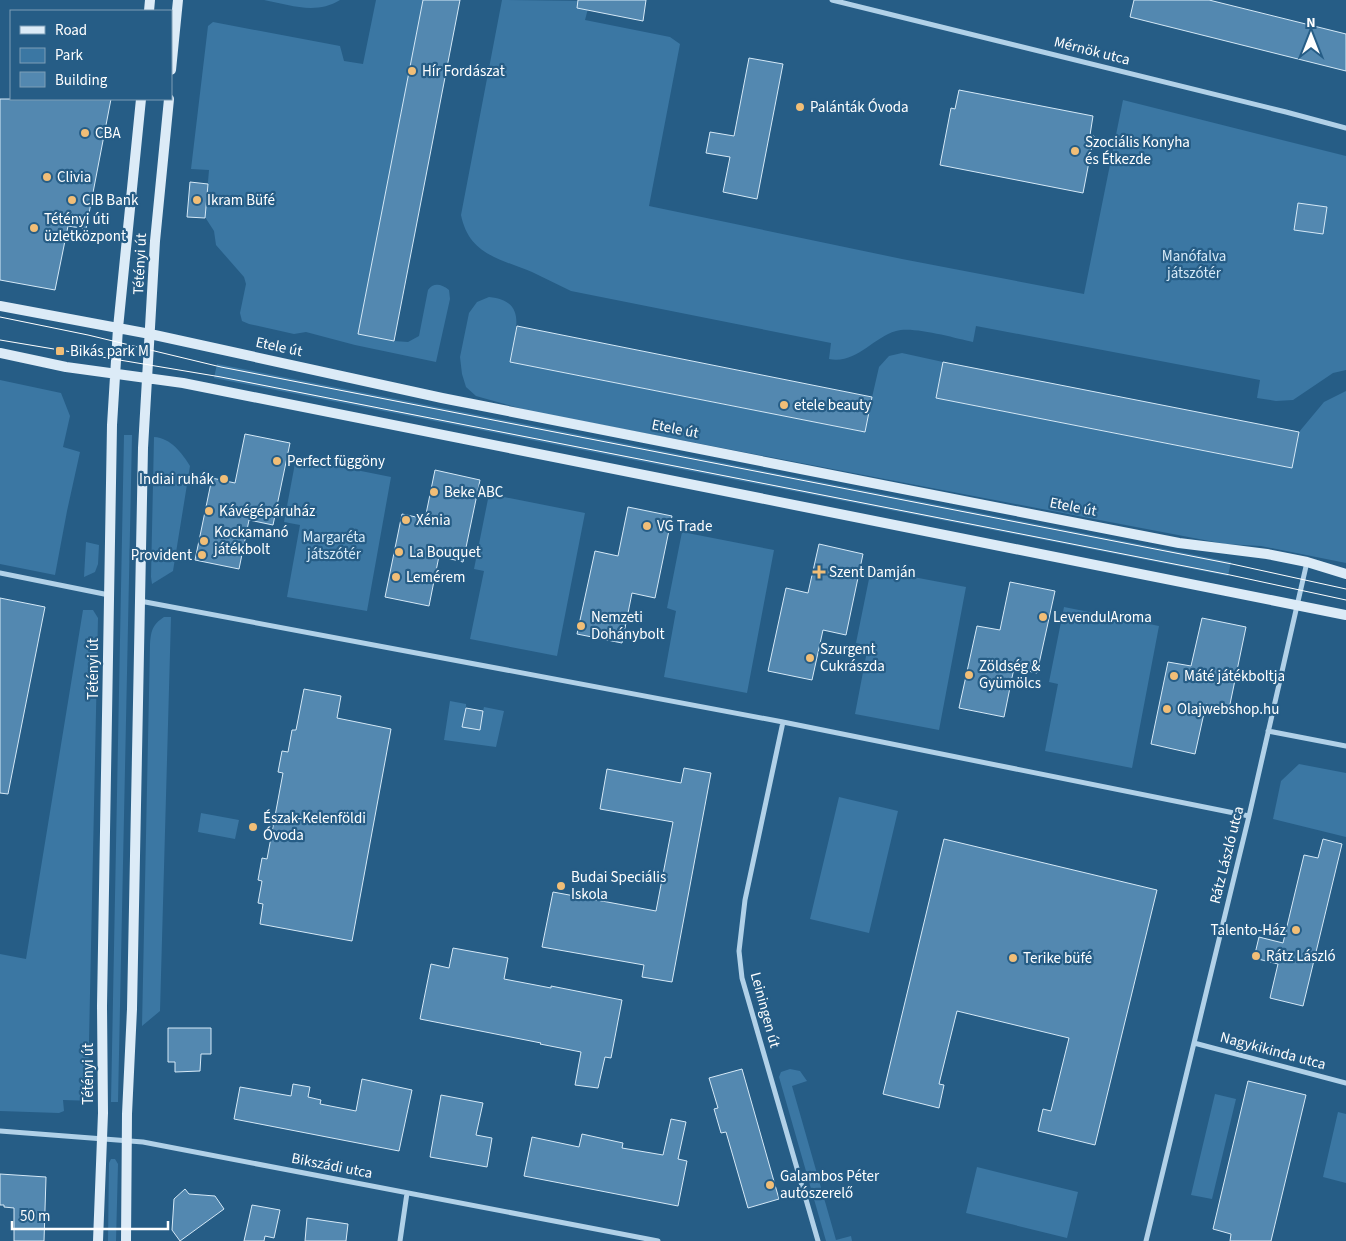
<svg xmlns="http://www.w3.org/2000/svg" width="1346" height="1241" font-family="'Source Sans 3',sans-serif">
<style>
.green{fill:#3b77a3}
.building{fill:#5388b0;stroke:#d5e9f7}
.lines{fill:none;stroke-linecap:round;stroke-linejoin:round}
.street{stroke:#b1d1e8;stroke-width:5}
.secondary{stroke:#dcebf7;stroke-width:10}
.tram{stroke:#fff;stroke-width:1}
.poi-dot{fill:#f1be77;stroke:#265d86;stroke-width:2}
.labels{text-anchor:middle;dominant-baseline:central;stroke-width:4.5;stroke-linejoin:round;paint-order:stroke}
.street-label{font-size:15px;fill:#fff;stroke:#265d86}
.poi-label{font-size:15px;fill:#fff;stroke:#265d86;text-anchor:start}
.park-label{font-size:15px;fill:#d5e9f7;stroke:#265d86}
</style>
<rect width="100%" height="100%" fill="#265d86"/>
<path class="green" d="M264,0H340C316,15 290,5 264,0Z
M376,0H423L358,334L394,341L408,342L419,336L428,290C433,282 442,284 449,290L450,299L436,362L355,345L306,332L294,334L249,324L242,321L240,313L246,284L244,277L216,245L214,231L205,217L209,170L191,169L208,26L213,22L340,46L344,61L363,64Z
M502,0L590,1L585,20L670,37L680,44L649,206L902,259L1084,294L1123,100L1346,156V370L1333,373L1293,400L1276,401L1257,398L1260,380L976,326L973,342C954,338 913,326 896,331C872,338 857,364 829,359L831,343L571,291C558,285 545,278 532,272C501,259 469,255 461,215Z
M489,297C531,301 513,335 510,362L864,432L879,367L889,356L902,353L943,362L936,398L1291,468L1299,432L1324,402L1346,391V563L1261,546L1225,544L529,411L476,396L466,387L462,374L460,357L469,313L477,302Z
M217,364L1231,562L1228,576L214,378Z
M0,380L61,393L70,416L63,447L80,452L67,511L55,575L0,564Z
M124,435H132L118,1102H111Z
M154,437C171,438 182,453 190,466L173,571L152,584L151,577Z
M296,458L391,477L367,611L287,597L300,525L284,522Z
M489,494L585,513L557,656L470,639L484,571L474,569Z
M682,532L774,550L747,693L664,677L676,611L667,608Z
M86,542L99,545L98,564L95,572L84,577Z
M871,569L966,587L939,730L855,714L868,646L856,643Z
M1064,607L1159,626L1132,768L1045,751L1058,684L1049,682Z
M83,610H93L98,618L88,1088L95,1101L63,1100L64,1111L59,1113L0,1111V954L26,959Z
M164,617H171L160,1011L142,1026L150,645C151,631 152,625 164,617Z
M450,701L466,704V708L483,711L484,707L504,711L496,747L444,740Z
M1299,764L1346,773V837L1273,819L1281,781Z
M839,797L898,811L869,933L810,919Z
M201,813L239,820L235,839L198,832Z
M790,1069L800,1071L807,1081L792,1086L836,1240L851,1236L852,1241H826L779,1077L781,1072Z
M1215,1094L1236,1099L1212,1199L1191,1195Z
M1338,1112L1346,1114V1183L1323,1177Z
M111,1159H115L118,1164L116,1241H108L109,1163Z
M977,1167L1078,1192L1067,1238L966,1213Z"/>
<path class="building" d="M423,0H460L394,341L358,334Z
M578,0H646L643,21L577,8Z
M1134,0H1209L1346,34V71L1130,17Z
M749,58L783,64L757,199L723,192L730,157L706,153L710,132L734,136Z
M959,90L1093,116L1090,135L1094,136L1083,193L940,165L951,108L955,109Z
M0,99H111L86,229L68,226L55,290L0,280Z
M190,182L208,184L205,218L187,217Z
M1298,203L1327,207L1323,234L1294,230Z
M517,326L872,397L865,432L510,362Z
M943,362L1299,432L1292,468L936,398Z
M245,434L290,443L273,525L249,520L239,569L195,560L212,478L235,483Z
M435,470L480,480L463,562L439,556L429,606L385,597L402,514L425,519Z
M628,507L672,516L655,598L632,593L622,643L577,634L595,551L618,556Z
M819,544L863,554L846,635L823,630L812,680L768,671L786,588L808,593Z
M1010,582L1055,591L1037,673L1014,668L1004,717L959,708L977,626L1000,630Z
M0,598L45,607L8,794L0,793Z
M1202,618L1246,627L1229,709L1206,704L1195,754L1151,744L1168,662L1191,666Z
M304,689L341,696L337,718L391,729L352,941L260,924L263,904L258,903L262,881L258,880L262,858L267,859L283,773L278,772L282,751L288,752L292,730H296Z
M466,708L483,711L480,730L462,727Z
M684,768L711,773L672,982L642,977L644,965L542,947L553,892L656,911L673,822L600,809L607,769L681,783Z
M944,839L1157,890L1095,1145L1038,1131L1043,1109L1051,1111L1069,1038L957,1011L939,1084L944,1085L939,1108L883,1094Z
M1323,839L1342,844L1303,1006L1270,998L1278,964L1254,958L1259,937L1283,943L1304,855L1318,858Z
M453,948L508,958L504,979L551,988V986L622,1000L611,1058L605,1057L598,1088L575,1085L581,1052L540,1044L541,1043L420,1019L431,964L449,968Z
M168,1028H211V1054H201L200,1071L175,1072V1062H168Z
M742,1069L779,1199L748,1208L726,1132L721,1133L714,1109L718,1108L709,1078Z
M362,1079L412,1090L399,1151L234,1119L240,1087L291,1096L293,1084L310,1087L308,1097L321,1100L320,1104L356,1111Z
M1248,1081L1306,1095L1271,1241H1230L1231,1234L1213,1229Z
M441,1095L483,1103L476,1135L492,1138L487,1167L430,1157Z
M671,1119L686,1122L678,1159L687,1161L678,1206L524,1176L532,1137L579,1147L582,1134L623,1143L622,1148L663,1155Z
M0,1174L46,1177L44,1241H14V1208L4,1207V1205H0Z
M185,1189L189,1194L215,1196L224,1209L180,1241L172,1230L174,1199Z
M252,1205L280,1210L274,1238L265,1236L264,1241H244Z
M307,1218L348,1224L346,1241H305Z"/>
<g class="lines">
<path class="street" d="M832,0L1286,112L1346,128
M0,573L109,595
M140,601L783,722L1249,816
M783,722L745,900L739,951L742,978L818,1241
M1268,731L1346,746
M1194,1043L1346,1083
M0,1131L143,1142L658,1241
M400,1241L407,1193
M1146,1241L1249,816L1307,562"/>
<path class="secondary" d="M149,11L150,0
M171,70L178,0
M0,306L150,334L442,398L806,470L1179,543L1267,554L1307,562L1346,574
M0,353L66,367L183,383L1346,615
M98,1241L103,1113L102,1006L112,425L118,328L141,99
M126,1241L127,1114L132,1009L143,448L155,241L169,99"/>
<path class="tram" d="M0,317L88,335L221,367L1232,564L1346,589
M0,340L221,377L1230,575L1346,600"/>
</g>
<g class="poi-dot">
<circle cx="412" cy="71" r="5"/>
<circle cx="800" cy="107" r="5"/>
<circle cx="85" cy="133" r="5"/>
<circle cx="1075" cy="151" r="5"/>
<circle cx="47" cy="177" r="5"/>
<circle cx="72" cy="200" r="5"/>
<circle cx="197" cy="200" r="5"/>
<circle cx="34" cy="228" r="5"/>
<rect x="55" y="346" width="10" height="10" rx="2.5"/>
<circle cx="784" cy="405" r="5"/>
<circle cx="277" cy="461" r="5"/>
<circle cx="224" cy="479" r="5"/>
<circle cx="434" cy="492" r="5"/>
<circle cx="209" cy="511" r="5"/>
<circle cx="406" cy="520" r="5"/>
<circle cx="647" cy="526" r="5"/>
<circle cx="204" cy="541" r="5"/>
<circle cx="399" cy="552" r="5"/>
<circle cx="202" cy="555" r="5"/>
<path d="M816.5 564.5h5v5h5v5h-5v5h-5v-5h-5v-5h5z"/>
<circle cx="396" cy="577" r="5"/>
<circle cx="1043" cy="617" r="5"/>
<circle cx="581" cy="626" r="5"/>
<circle cx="810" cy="658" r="5"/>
<circle cx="969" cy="675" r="5"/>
<circle cx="1174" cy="676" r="5"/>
<circle cx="1167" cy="709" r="5"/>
<circle cx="253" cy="827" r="5"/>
<circle cx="561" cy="886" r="5"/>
<circle cx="1296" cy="930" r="5"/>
<circle cx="1256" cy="956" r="5"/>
<circle cx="1013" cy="958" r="5"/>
<circle cx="770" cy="1185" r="5"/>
</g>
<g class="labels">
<g class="street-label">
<text transform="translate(1092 51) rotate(14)">Mérnök utca</text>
<text transform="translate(140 264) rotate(-87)">Tétényi út</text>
<text transform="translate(279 347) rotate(12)">Etele út</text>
<text transform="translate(675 429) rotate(11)">Etele út</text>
<text transform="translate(1073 507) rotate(11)">Etele út</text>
<text transform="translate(93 669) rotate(-90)">Tétényi út</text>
<text transform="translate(1227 855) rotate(-76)">Rátz László utca</text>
<text transform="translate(765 1010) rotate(75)">Leiningen út</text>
<text transform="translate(1273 1051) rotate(15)">Nagykikinda utca</text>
<text transform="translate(88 1074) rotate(-90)">Tétényi út</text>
<text transform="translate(332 1166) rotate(11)">Bikszádi utca</text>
</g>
<g class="poi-label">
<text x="422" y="71">Hír Fordászat</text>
<text x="810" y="107">Palánták Óvoda</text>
<text x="95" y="133">CBA</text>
<text x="1085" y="142">Szociális Konyha<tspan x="1085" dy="17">és Étkezde</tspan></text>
<text x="57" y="177">Clivia</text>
<text x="82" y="200">CIB Bank</text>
<text x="207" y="200">Ikram Büfé</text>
<text x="44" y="219">Tétényi úti<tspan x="44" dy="17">üzletközpont</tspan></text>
<text x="70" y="351">Bikás park M</text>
<text x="794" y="405">etele beauty</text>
<text x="287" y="461">Perfect függöny</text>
<text x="214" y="479" text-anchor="end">Indiai ruhák</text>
<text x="444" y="492">Beke ABC</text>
<text x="219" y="511">Kávégépáruház</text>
<text x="416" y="520">Xénia</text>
<text x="657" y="526">VG Trade</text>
<text x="214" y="532">Kockamanó<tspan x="214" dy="17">játékbolt</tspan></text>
<text x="409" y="552">La Bouquet</text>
<text x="192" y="555" text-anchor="end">Provident</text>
<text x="829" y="572">Szent Damján</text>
<text x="406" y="577">Lemérem</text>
<text x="591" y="617">Nemzeti<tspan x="591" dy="17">Dohánybolt</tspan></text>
<text x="1053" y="617">LevendulAroma</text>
<text x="820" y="649">Szurgent<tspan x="820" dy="17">Cukrászda</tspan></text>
<text x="979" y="666">Zöldség &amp;<tspan x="979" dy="17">Gyümölcs</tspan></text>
<text x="1184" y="676">Máté játékboltja</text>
<text x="1177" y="709">Olajwebshop.hu</text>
<text x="263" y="818">Észak-Kelenföldi<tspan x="263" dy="17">Óvoda</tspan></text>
<text x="571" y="877">Budai Speciális<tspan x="571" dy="17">Iskola</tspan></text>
<text x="1286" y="930" text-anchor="end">Talento-Ház</text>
<text x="1266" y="956">Rátz László</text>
<text x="1023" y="958">Terike büfé</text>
<text x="780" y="1176">Galambos Péter<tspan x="780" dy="17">autószerelő</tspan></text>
</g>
<g class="park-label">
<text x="1194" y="256">Manófalva<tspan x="1194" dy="17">játszótér</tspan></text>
<text x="334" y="537">Margaréta<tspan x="334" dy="17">játszótér</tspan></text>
</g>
</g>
<rect x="10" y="10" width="162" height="90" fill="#265d86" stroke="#7d9eb6"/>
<rect x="20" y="26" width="25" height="8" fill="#dcebf7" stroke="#7d9eb6"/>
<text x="55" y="35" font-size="15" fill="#ffffff">Road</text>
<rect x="20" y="48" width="25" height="15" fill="#3b77a3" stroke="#7d9eb6"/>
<text x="55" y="60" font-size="15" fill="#ffffff">Park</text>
<rect x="20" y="72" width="25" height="15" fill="#5388b0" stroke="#7d9eb6"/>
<text x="55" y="85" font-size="15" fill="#ffffff">Building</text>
<g transform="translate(1311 35)" stroke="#265d86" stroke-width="4" paint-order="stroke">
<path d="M0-4L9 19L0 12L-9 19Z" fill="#ffffff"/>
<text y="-8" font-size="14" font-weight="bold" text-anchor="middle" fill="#ffffff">N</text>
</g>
<path d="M12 1221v8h156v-8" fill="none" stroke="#ffffff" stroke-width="2.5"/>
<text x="20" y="1221" font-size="15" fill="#ffffff" stroke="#265d86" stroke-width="4" paint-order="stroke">50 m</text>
</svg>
